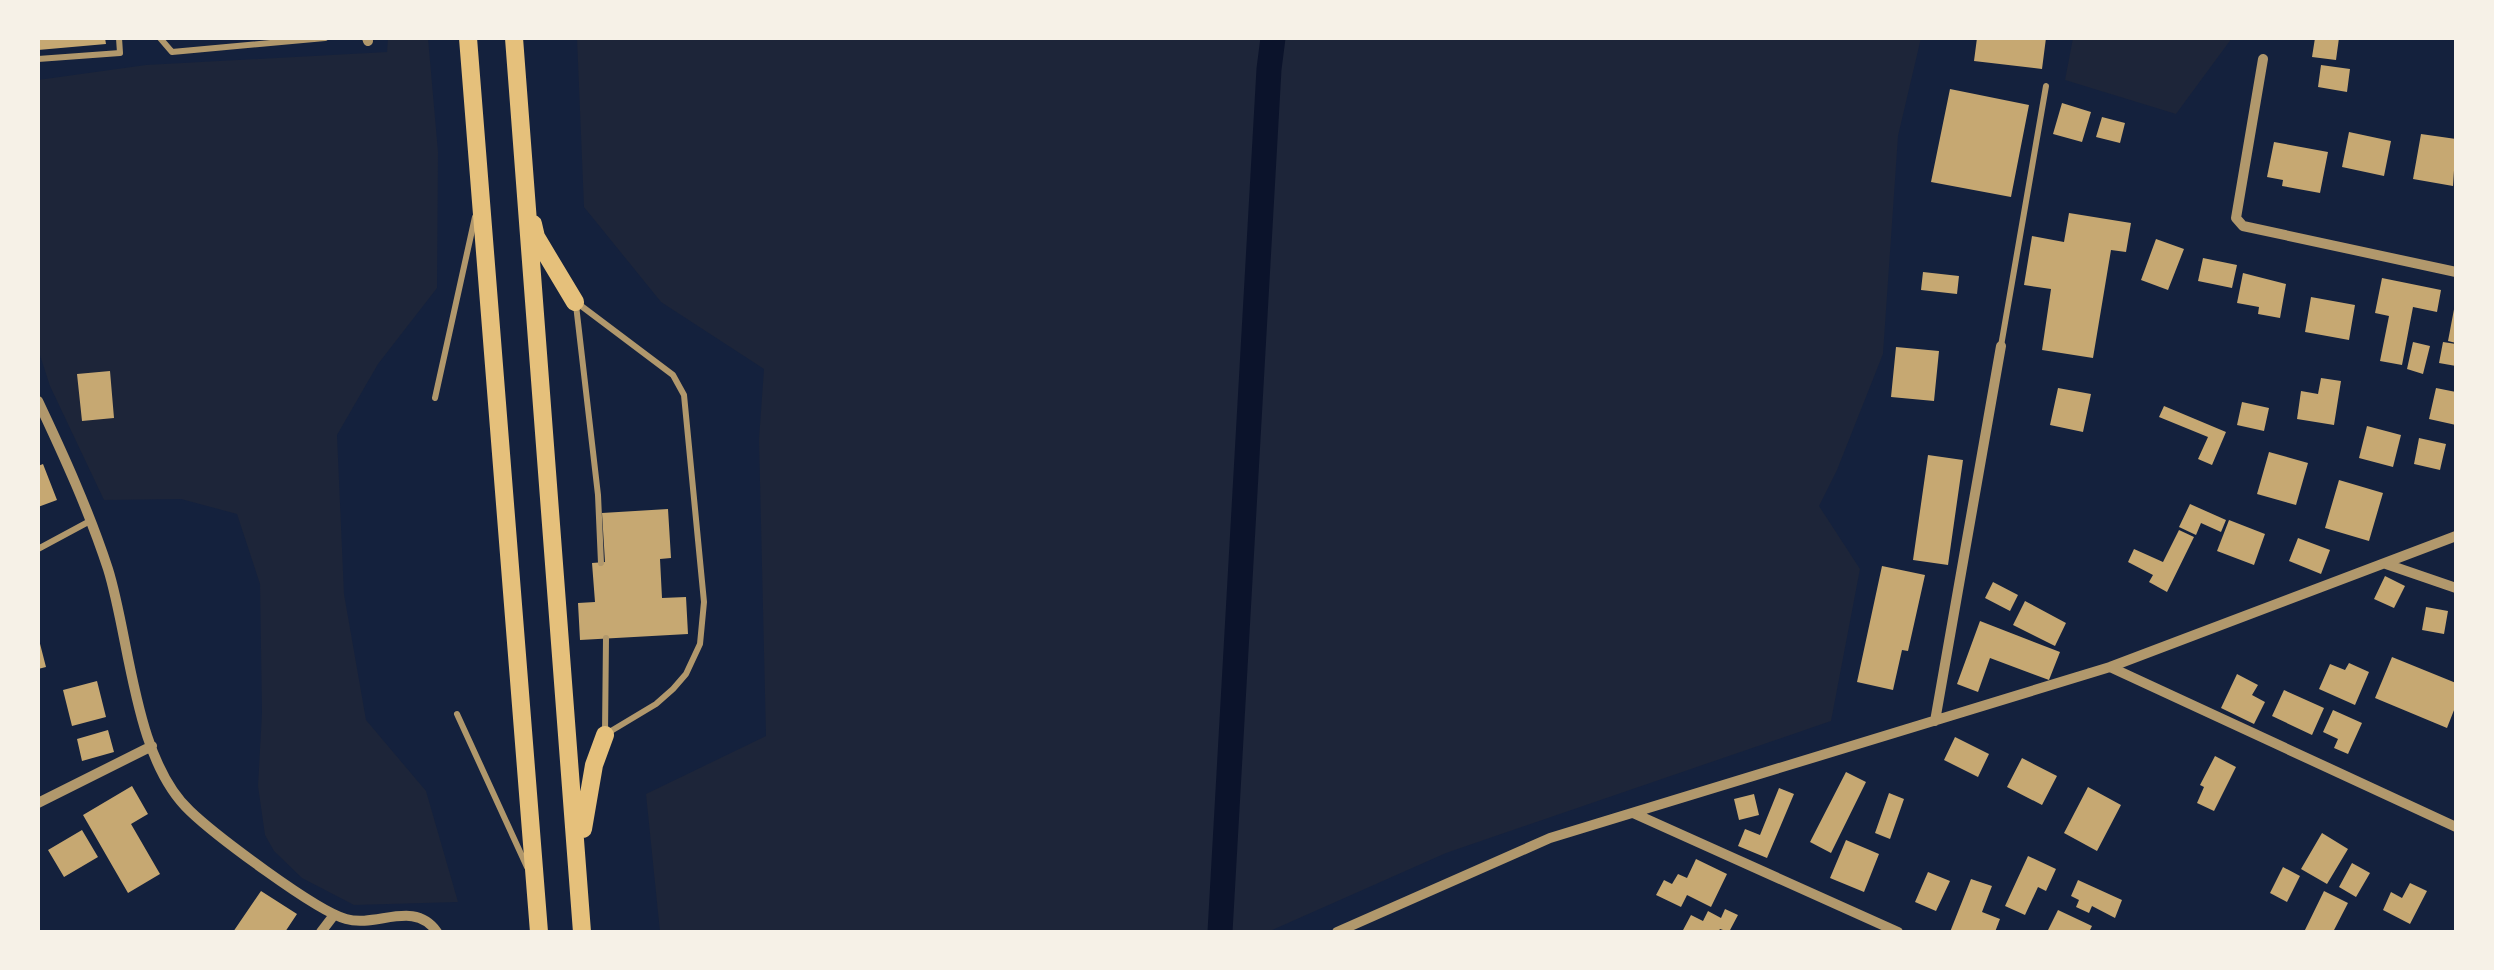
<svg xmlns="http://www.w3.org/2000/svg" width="2494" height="970" font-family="'Crimson Pro',serif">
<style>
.green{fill:#1d2539}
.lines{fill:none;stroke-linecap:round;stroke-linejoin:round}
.canal{stroke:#0b132b;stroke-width:25}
.building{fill:#c6a872}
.service{stroke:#b1986c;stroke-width:6}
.minor{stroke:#b1986c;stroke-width:10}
.primary{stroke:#e5c07b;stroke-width:18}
</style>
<rect width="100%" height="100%" fill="#14213d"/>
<path class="green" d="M388,38H428L438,152L437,288L378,364L337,435L344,594L366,720L426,791L458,902L354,905L302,878L274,851L265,835L258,786L262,713L260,584L237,514L181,499L104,500L50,386L38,349V80L146,65L387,52Z
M577,38H1921L1898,136L1883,354L1837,470L1819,506L1860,569L1831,721L1446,853L1268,932H660L646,794L766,736L759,439L764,369L661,302L584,207Z
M2073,38H2232L2176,114L2065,80Z"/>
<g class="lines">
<path class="canal" d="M1220,932L1269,69L1273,38"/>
</g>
<path class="building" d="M38,38H105L106,44L38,50Z
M1977,38H2046L2042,69L1974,61Z
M2315,38H2339L2336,60L2312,57Z
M2321,65L2350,69L2347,92L2318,87Z
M1950,89L2029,105L2011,197L1931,182Z
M2062,103L2091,112L2082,142L2053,134Z
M2102,117L2125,123L2120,143L2096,137Z
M2349,132L2391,141L2384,176L2342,167Z
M2421,134L2456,139L2453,186L2413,179Z
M2274,142L2328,152L2320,193L2282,186L2283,180L2267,177Z
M2069,213L2131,223L2126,252L2111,250L2093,358L2042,350L2051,289L2024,285L2032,236L2064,242Z
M2156,239L2184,249L2168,290L2141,280Z
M2203,258L2237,265L2232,288L2198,281Z
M1923,272L1959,276L1957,294L1921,290Z
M2243,273L2286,284L2280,318L2258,314L2259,307L2237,303Z
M2382,278L2441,290L2437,312L2413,307L2402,365L2380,361L2389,316L2375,313Z
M2311,297L2355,305L2349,340L2305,332Z
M2455,304L2456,305V343L2448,341Z
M2413,342L2430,346L2423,374L2407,369Z
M2443,342L2456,344V366L2439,363Z
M1896,347L1939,351L1934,401L1891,397Z
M110,371L114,418L82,421L77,374Z
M2321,378L2341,381L2334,425L2297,419L2301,391L2318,394Z
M2058,388L2091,394L2083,432L2050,425Z
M2436,388L2456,392V425L2429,419Z
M2242,402L2269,408L2264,431L2237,425Z
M2164,406L2226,432L2212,465L2198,459L2208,437L2159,417Z
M2367,426L2401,435L2393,467L2359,458Z
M2419,438L2446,444L2440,470L2414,464Z
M2269,452L2308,463L2296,505L2257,494Z
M1928,455L1963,460L1948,565L1913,560Z
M43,464L57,500L38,507V466Z
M2339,480L2383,493L2369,541L2325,528Z
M2190,504L2226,520L2221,532L2201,523L2196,535L2179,527Z
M668,509L671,558L660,559L662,598L686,597L688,634L580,640L578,603L595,602L592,563L605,562L602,513Z
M2229,520L2265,534L2254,565L2217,551Z
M2179,530L2194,537L2167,592L2149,582L2153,575L2128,562L2134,549L2163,562Z
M2298,538L2330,550L2321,574L2289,561Z
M1882,566L1925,575L1908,651L1902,650L1893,690L1857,682Z
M2385,576L2405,586L2394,608L2374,599Z
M1993,582L2018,595L2010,611L1985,598Z
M2025,601L2066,623L2055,646L2013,625Z
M2426,607L2448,611L2444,634L2422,630Z
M1980,621L2060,652L2049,680L1990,658L1978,692L1957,684Z
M38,636L46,667L38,669Z
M2392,657L2456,683V705L2447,728L2375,698Z
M2349,663L2369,672L2355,705L2319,689L2330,664L2345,670Z
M2237,674L2258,685L2252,695L2265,702L2254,724L2221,708Z
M97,681L106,717L72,726L63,690Z
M2284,690L2324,708L2312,735L2272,716Z
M2333,710L2362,723L2348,754L2334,748L2338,739L2323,732Z
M108,730L114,752L82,761L77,739Z
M1955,737L1989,754L1978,777L1944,760Z
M2215,756L2236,767L2214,811L2197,803L2204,787L2200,785Z
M2022,758L2057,776L2042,805L2007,787Z
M1846,772L1866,782L1831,853L1810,842Z
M132,786L148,814L131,824L160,874L128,893L83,815Z
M2088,787L2121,805L2097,851L2064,833Z
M1779,788L1794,794L1767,858L1738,846L1745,829L1760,835Z
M1889,793L1904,799L1890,839L1875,833Z
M1754,794L1759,815L1739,820L1734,799Z
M82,830L98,857L64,877L48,850Z
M2322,833L2348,849L2327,884L2301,869Z
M1846,840L1879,854L1864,892L1830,878Z
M2028,856L2056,869L2046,891L2038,887L2025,915L2005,906Z
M1696,859L1727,874L1711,907L1687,895L1681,907L1656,895L1664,880L1672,884L1678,874L1687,878Z
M2352,863L2370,873L2356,897L2339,887Z
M2283,867L2300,876L2287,902L2270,893Z
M1928,872L1950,881L1936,911L1915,902Z
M1971,879L1992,886L1982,912L2000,919L1995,932H1950Z
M2078,880L2122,900L2115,918L2092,906L2089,913L2076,907L2079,900L2071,896Z
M2410,883L2427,891L2410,924L2383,910L2391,892L2402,898Z
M261,891L297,914L285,932H233Z
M2324,891L2348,903L2333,932H2304Z
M1725,909L1738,915L1729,932L1720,929L1718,932H1682L1691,915L1703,921L1708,911L1721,918Z
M2058,910L2092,926L2089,932H2047Z"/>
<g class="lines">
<path class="service" d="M160,38L172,52L325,38
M38,59L120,53L119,38
M576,302L673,375L684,395L704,602L700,644L686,674L673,689L656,704L606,734
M576,305L598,495L601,563
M2001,346L2046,86
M435,398L475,217
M38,549L90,521
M457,714L527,867
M605,733L606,638"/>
<path class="minor" d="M367,38L368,41
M2263,59L2236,218L2243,226L2456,272
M38,401C64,456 89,511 108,569C130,639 134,759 190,811C215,835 316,911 346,919C377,928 414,899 437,932
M2386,564L2456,588
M2110,667L2456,827
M1935,721L2001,346
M38,803L152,746
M1633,813L1898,932
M321,932L334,915
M1337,932L1550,838L2110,667L2456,536"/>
<path class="primary" d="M468,38L539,932
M514,38L582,932
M533,224L536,237L575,302
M583,829L594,765L605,735"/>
</g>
<rect width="2494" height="970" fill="none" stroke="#f6f1e7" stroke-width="80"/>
</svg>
